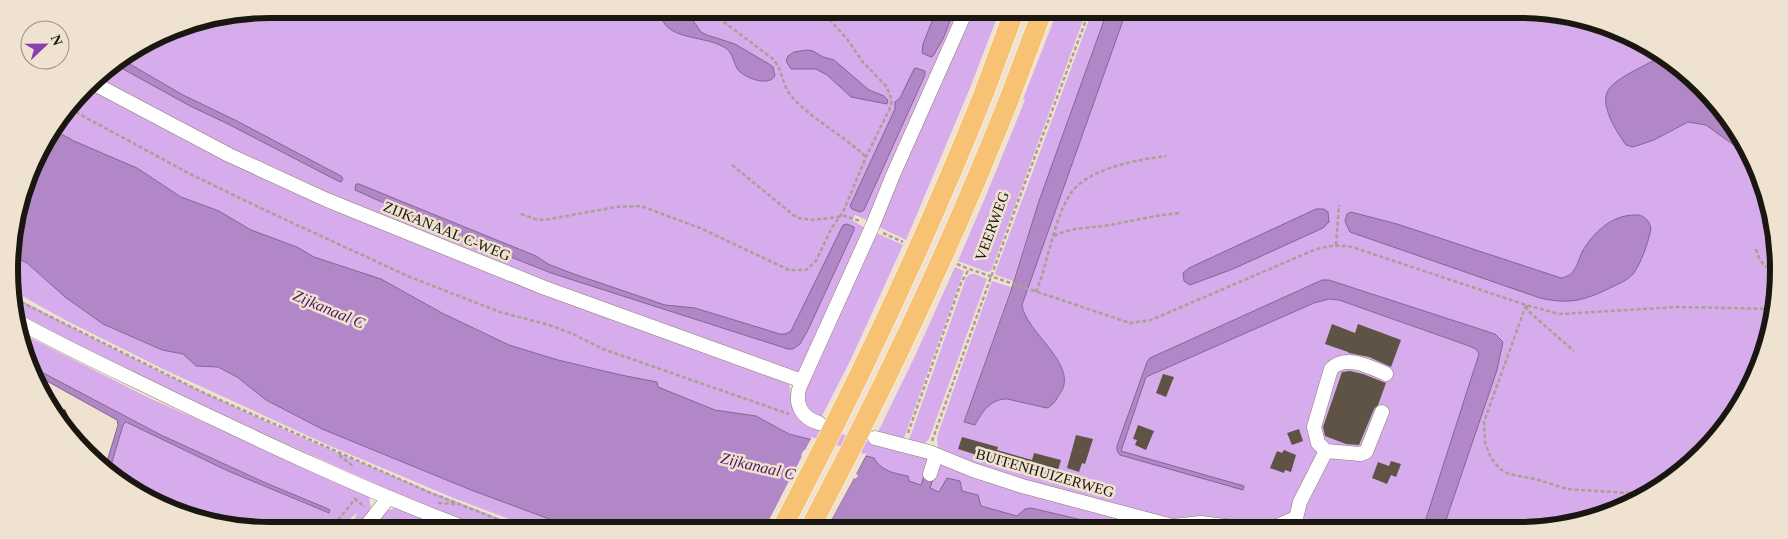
<svg xmlns="http://www.w3.org/2000/svg" width="1788" height="539" font-family="'Times New Roman',serif">
<style>
.green{fill:#d6aced}
.water{fill:#b287c8;stroke:#846591}
.pier{fill:#efe2d0}
.building{fill:#5e5345}
.lines{fill:none;stroke-linecap:round;stroke-linejoin:round}
.minor-casing{stroke:#897d6e;stroke-width:15}
.highway-casing{stroke:#fff;stroke-width:21}
.path{stroke:#aaa092;stroke-width:2.5;stroke-dasharray:4 2.5;stroke-linecap:butt}
.minor{stroke:#fff;stroke-width:14}
.highway{stroke:#f8c275;stroke-width:20}
.highway-bridge-casing{stroke:#fff;stroke-width:21;stroke-linecap:butt}
.highway-bridge{stroke:#f8c275;stroke-width:20}
.labels{text-anchor:middle;dominant-baseline:central;stroke-width:5;stroke-linejoin:round;paint-order:stroke}
.street-label{font-size:15px;fill:#1a1610;stroke:#efe2d0}
.water-label{font-size:16px;font-style:italic;fill:#4f1866;stroke:#efe2d0}
.rim{fill:none;stroke:#1a1610;stroke-width:6}
</style>
<rect width="100%" height="100%" fill="#efe2d0"/>
<path class="green" d="M270,9L959,11L869,221L855,215L852,220L865,228L801,370L796,372L562,288L392,219L276,174L93,79L97,74L170,28Z
M968,11L999,12L970,88L906,240L877,226Z
M1057,12H1086L991,271L987,272L958,261L985,198L1025,100L1023,99Z
M1092,12H1107L1039,201L1013,281L996,275L995,273Z
M1126,12L1570,14L1664,53L1735,125L1774,219V321L1744,400L1691,465L1619,510L1552,528H1445L1446,520L1497,370L1503,342L1495,334L1329,280H1322L1150,358L1146,377L1314,303L1329,299L1339,300L1476,349L1479,354L1478,359L1423,528L1190,527L978,468L938,449L937,438L939,431L992,281L1011,287L964,422L975,425C979,418 984,409 991,403C1004,393 1036,403 1052,406C1056,401 1061,395 1063,390C1073,362 1026,332 1022,305Z
M89,84L227,157L788,382C795,401 786,411 808,424L872,443L873,441L938,462L1163,527L828,526L854,478L813,440L789,434L756,416L715,410L658,387L656,382L621,375L558,360L509,345L442,313L381,279L314,257L297,247L251,230L219,211L181,197L137,168L74,141L54,130Z
M874,232L903,245L851,359L820,420L808,408L803,392Z
M12,259H19L27,263L65,297L103,324L161,350L183,354L196,366L218,367L237,377L266,400L323,429L471,490L568,526H527L451,497L328,445L165,370L67,321L15,292Z
M955,267L964,271L904,438L903,440L876,436L915,356Z
M970,274H975L987,279L929,439L924,444L909,440L966,278Z
M15,297C177,385 346,461 520,526H476L416,502L182,397L108,361L16,312Z
M17,331L147,397L369,496L371,510L359,525H351L358,512L343,525H218L125,486L109,472L123,425L126,422L228,471L328,513L329,510L266,483L161,435L32,367L18,337Z
M398,507L446,526H372L386,511Z"/>
<path class="water" d="M659,10H680L681,13L692,19L701,32L707,35L735,44L769,64L773,67L775,76C768,87 745,78 738,70C733,62 733,52 724,47C701,34 664,42 659,10Z
M936,11H954L943,39L933,56L931,57L922,53L923,44Z
M1107,12H1126L1022,305C1026,333 1080,365 1060,394C1056,400 1054,405 1047,408L1007,399C990,399 982,412 975,425L964,422L1011,290L1039,201Z
M807,50L813,51L823,57L834,60L869,90L884,96L888,100L887,104L851,97L827,75L816,69H791L786,61L788,56L794,52Z
M1665,55L1735,125L1746,151L1735,146L1706,125L1688,122L1654,140L1633,147L1626,145C1617,133 1598,103 1609,89C1617,77 1652,62 1665,55Z
M121,59L183,95L235,120L341,176L343,179L341,182L338,181L226,123L190,106L114,64Z
M916,68L925,71V75L864,210L860,212L852,209L850,206L895,109V102L900,98L914,69Z
M54,130L74,141L137,168L181,197L219,211L251,230L297,247L314,257L381,279L442,313L509,345L558,360L621,375L657,382L658,387L715,410L756,416L789,434L813,440L824,526H568L471,490L322,429L266,400L237,377L218,367L196,366L183,354L162,350L103,324L65,297L27,263L19,259H12L11,236L36,154Z
M356,184H359L536,256L548,264L571,273L665,305L695,308L780,334H785L791,331L843,225L847,224L854,227V230L808,330L800,344L793,349H788L551,273L458,236L355,190Z
M1316,209H1324L1328,212L1329,222L1323,228L1233,269L1190,285L1184,281L1183,273L1189,268Z
M1351,212L1397,224L1561,278C1566,277 1571,275 1574,270C1578,265 1579,258 1582,252C1593,233 1611,215 1635,215C1643,214 1649,220 1651,228C1649,241 1641,264 1633,274C1628,280 1620,283 1614,286C1586,300 1571,305 1540,298L1350,232L1345,221L1347,214Z
M1322,280H1329L1495,334L1503,342L1497,370L1446,520L1445,528H1423L1479,354L1476,349L1469,346L1339,300L1329,299L1314,303L1146,377L1121,451L1244,486L1243,490L1120,455L1117,451V446L1147,362L1150,358Z
M32,367L161,435L266,483L326,508L330,510L329,513L228,471L126,422L123,425L109,472L105,468L118,425L117,420L36,375Z
M866,456L874,458C880,470 895,474 908,476L909,481L921,485L925,473L934,476L930,488L939,492L947,478L960,481L962,491L978,495L981,506L1017,516L1025,509L1031,508L1112,527L828,526L854,478L856,479V474Z"/>
<path class="pier" d="M812,437L864,454L867,453L856,474L858,475L856,479L854,478L828,526H766L793,473L774,463L794,472L802,456L801,455L804,450H805Z"/>
<path class="building" d="M1332,324L1355,333L1358,324L1401,340L1391,367L1369,357L1349,353L1348,352L1325,344Z
M1350,371L1363,374L1386,383L1378,405L1374,409L1359,445L1346,444L1325,436L1323,427L1342,372Z
M1163,374L1174,377L1166,397L1156,393Z
M65,409L71,422L62,426L55,414Z
M1138,425L1154,431L1146,450L1135,445L1137,440L1133,439Z
M1299,429L1303,441L1292,445L1287,433Z
M1076,435L1093,439L1085,464L1082,463L1079,472L1067,468Z
M962,437L998,447L997,450L1032,460L1034,453L1061,460L1056,477L1044,474L1043,476L958,449Z
M1284,450L1296,455L1291,472L1285,470L1284,473L1270,468L1277,451L1282,453Z
M1391,461L1401,464L1396,477L1391,475L1387,484L1372,478L1378,462L1389,466Z"/>
<g class="lines">
<defs>
<path id="minor" d="M91,82L229,155L327,200L545,288L802,381
M17,321C68,349 120,373 173,399C267,444 362,489 460,526
M819,423C801,418 794,403 800,386L872,227L893,175L966,11
M875,438L929,452L973,470L1022,486L1176,527
M1326,451L1360,454L1366,452L1382,412
M930,474L936,455
M367,525L389,497
M1172,526L1201,523L1233,527
M1275,527L1296,518
M1299,528L1296,518L1300,502L1326,451L1318,443L1314,427L1331,369C1346,354 1370,367 1386,374"/>
<path id="highway" d="M984,93L1014,12
M1010,97L1042,12"/>
</defs>
<use href="#minor" class="minor-casing"/>
<use href="#highway" class="highway-casing"/>
<path class="path" d="M708,10L773,59C783,70 782,86 792,97C814,121 843,135 866,157
M70,109L192,175L271,213L410,277L500,312L549,325L571,333L603,349L789,414
M732,165L797,218L814,220L845,216L860,221
M521,214L535,219L544,220L616,207L641,206L700,228L789,270H806L816,261L831,229L843,212L866,157L889,110L892,101L887,87L862,61L847,39L822,11
M883,233L903,242
M1054,236C1069,228 1087,228 1103,226C1129,222 1154,215 1180,213
M1336,245L1339,205
M1756,249C1759,260 1763,267 1774,270
M957,264L969,269
M1036,292C1048,263 1054,218 1071,193C1089,168 1137,160 1166,156
M15,299L202,392L431,493L515,526
M1526,305L1484,422L1485,443L1491,458L1500,469L1509,474L1539,480L1567,489L1645,494
M1526,306L1528,311L1574,351
M908,433L961,283L969,269L1130,323L1151,320L1307,253C1323,246 1336,244 1352,247L1526,305L1559,314L1679,307L1774,309
M932,441L1019,199L1089,12
M339,455L354,467
M438,503L455,504
M334,525L355,499L365,507"/>
<use href="#minor" class="minor"/>
<use href="#highway" class="highway"/>
<defs>
<path id="highway-bridge" d="M783,526C857,385 925,241 984,93
M811,526C885,386 952,244 1010,97"/>
</defs>
<use href="#highway-bridge" class="highway-bridge-casing"/>
<use href="#highway-bridge" class="highway-bridge"/>
</g>
<g class="labels">
<g class="street-label">
<text transform="translate(992 226) rotate(-70)">VEERWEG</text>
<text transform="translate(447 231) rotate(22)">ZIJKANAAL C-WEG</text>
<text transform="translate(1045 473) rotate(16)">BUITENHUIZERWEG</text>
</g>
<g class="water-label">
<text transform="translate(329 309) rotate(23)">Zijkanaal C</text>
<text transform="translate(758 466) rotate(13)">Zijkanaal C</text>
</g>
</g>
<path d="M0 0H1788V539H0ZM270 18H1518A252 252 0 0 1 1770 270V270A252 252 0 0 1 1518 522H270A252 252 0 0 1 18 270V270A252 252 0 0 1 270 18Z" fill="#efe2d0" fill-rule="evenodd"/>
<path class="rim" d="M270 18H1518A252 252 0 0 1 1770 270V270A252 252 0 0 1 1518 522H270A252 252 0 0 1 18 270V270A252 252 0 0 1 270 18Z"/>
<g transform="translate(45 45) rotate(68)"><circle r="24" fill="#efe2d0" stroke="#9a9083"/>
<path d="M0-4L9 19L0 12L-9 19Z" fill="#8d3faf"/>
<text y="-8" font-size="14" font-weight="bold" text-anchor="middle" fill="#1a1610">N</text>
</g>
</svg>
